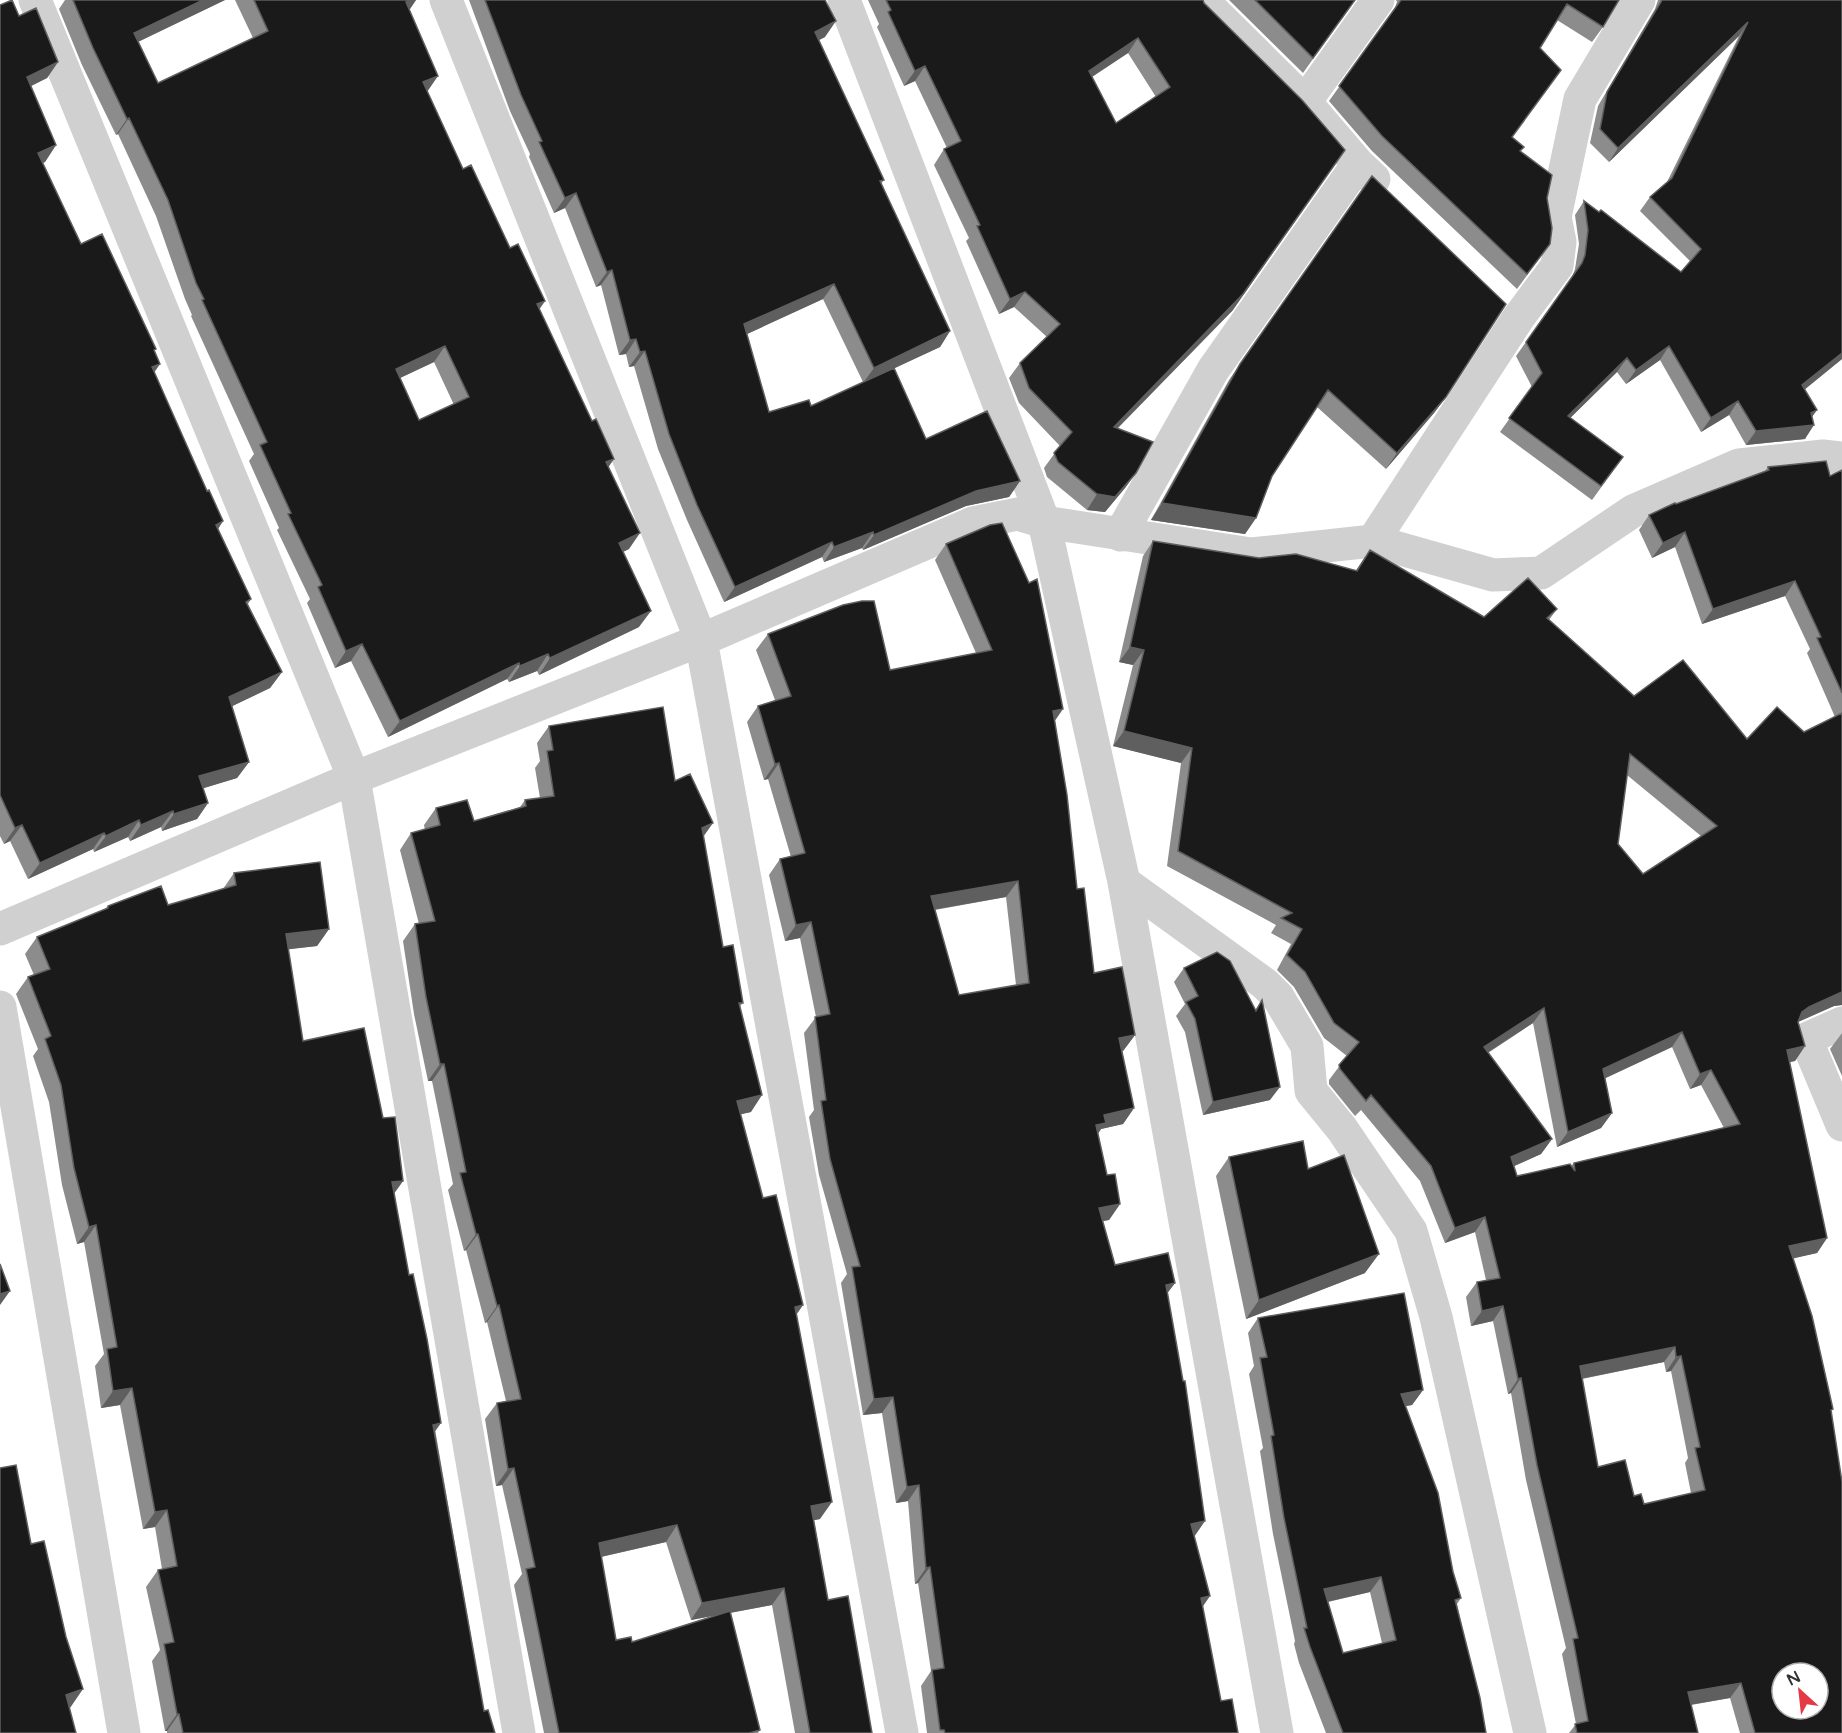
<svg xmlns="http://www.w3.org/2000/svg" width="1842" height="1733" font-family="'Varela Round',sans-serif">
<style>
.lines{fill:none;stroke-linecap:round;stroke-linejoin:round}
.street{stroke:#d0d0d0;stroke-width:33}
.wall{fill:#8c8c8c;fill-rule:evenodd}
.shaded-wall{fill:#5f5f5f}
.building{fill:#1a1a1a;stroke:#5f5f5f;stroke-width:1.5;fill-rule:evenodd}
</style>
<rect width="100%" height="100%" fill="#fff"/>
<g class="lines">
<path class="street" d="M35,0L354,778L519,1733
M446,0L701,640L902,1733
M844,0L1044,522L1124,882L1277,1733
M1207,5L1305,102L1358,164L1374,179
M1305,102L1378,0
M1120,535L1213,370L1358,164
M1373,541L1519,317L1557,266L1560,242L1555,217L1580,99L1639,0
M1124,882L1265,984L1278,997L1307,1046L1311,1091L1342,1129L1411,1231L1436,1317L1530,1733
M0,929L354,778L701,640L973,523L1018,514L1044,522L1251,554L1373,541L1493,575L1541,573L1633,511L1739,465L1823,456L1842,458
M0,1007L124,1733
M1842,1023L1806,1039L1842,1125"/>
</g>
<path class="wall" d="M65,0H225L138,42L158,83L253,38L235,0H416L409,10L427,91L463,169L510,248L545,301L539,309L608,467L629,549L623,552L639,627L539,675L537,671L509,682L507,679L388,737L351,661L335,668L307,603L310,599L277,530L279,528L249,461L254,454L191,316L192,315L185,299L156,216L118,134L116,135L82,65L59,9ZM434,362L454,405L419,420L400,378Z
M469,0H825V37L819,40L884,180L881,184L950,331L940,347L894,368L926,439L1020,481L1009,497L966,506L863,550L862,548L824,562L822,557L724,602L687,520L658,449L634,366L629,367L626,354L619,355L601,285L596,287L565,208L554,213L530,159L529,157L530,154L510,111ZM823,299L863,382L811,406L769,412L747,334Z
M868,0H1203L1233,310L1117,429L1136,473L1125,488L1105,512L1087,510L1047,477L1044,468L1060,446L1019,403L1009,378L1020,363L1047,337L1014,307L999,314L966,241L969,238L934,165L944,149L947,148L915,81L904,86L877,27L879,24ZM1128,53L1156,97L1116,123L1092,77Z
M1229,0H1355L1303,73Z
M1396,0H1619L1603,27L1592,42L1557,20L1540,48L1512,138L1521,151L1547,198L1539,259L1517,289L1372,151L1329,101L1394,10L1397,2Z
M1658,0H1842V359L1805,389L1812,417L1805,439L1746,445L1729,415L1701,432L1660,360L1626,384L1617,372L1570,418L1613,471L1592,500L1500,432L1532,387L1516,356L1572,277L1575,269L1579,244L1575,215L1584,201L1681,272L1690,261L1640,211L1650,197L1667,182L1739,36L1609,162L1590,143L1598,106L1655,9Z
M0,5L19,16L58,62L47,78L31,86L56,145L45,162L42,163L81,244L154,352V372L207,491L223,521L218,529L251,599L248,604L282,672L270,688L232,706L249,762L237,778L203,788L208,803L197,819L162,831L161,827L130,841L128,837L94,852L93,849L28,879L10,841L4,844L0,836Z
M1372,176L1446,397L1434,413L1386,469L1317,407L1272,476L1256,518L1245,534L1151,520L1229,380Z
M1768,467L1830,476L1842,470V1005L1834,1006L1798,1022L1805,1046L1795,1061L1789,1062L1827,1238L1817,1253L1793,1258L1831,1413L1842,1733H1740L1730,1698L1691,1705L1698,1733H1569L1576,1724L1562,1654L1566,1648L1526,1480L1511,1393L1508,1394L1493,1321L1471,1326L1466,1297L1477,1282L1486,1280L1475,1232L1445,1243L1420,1181L1361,1110L1355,1116L1329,1084V1080L1347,1056L1324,1038L1294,987L1277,970L1291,944L1271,933L1276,925L1167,866L1181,763L1113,746L1133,665L1119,662L1143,556L1153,541L1259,558L1356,570L1370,550L1484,617L1557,609L1549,620L1634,696L1747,739L1804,732L1835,717L1807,653L1810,649L1785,596L1702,624L1675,547L1652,558L1639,530L1649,515L1765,471ZM1627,775L1701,836L1643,874L1618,844ZM1533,1023L1557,1147L1601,1128L1612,1113L1605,1078L1672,1047L1690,1089L1701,1085L1724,1128L1574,1163L1571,1166L1517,1176L1514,1166L1541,1154L1552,1139L1488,1053ZM1664,1362L1666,1372L1671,1371L1688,1458L1685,1463L1691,1493L1644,1504L1598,1467L1582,1379Z
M946,544L1055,721L1077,889L1094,973L1135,1035L1123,1051H1122L1134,1108L1123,1124L1101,1129L1098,1134L1107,1175L1120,1204L1109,1220L1102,1221L1115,1265L1175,1283L1167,1293L1202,1607L1221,1701L1238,1733H927L921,1686L931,1671L918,1583L915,1584L908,1501L896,1503L882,1413L863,1415L841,1283L847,1274L819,1175L809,1117L814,1110L804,1033L816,1017L800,938L785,941L769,875L780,859L791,857L768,779L764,780L747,722L758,706L775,700L756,650L768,634L890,670L976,653L935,560ZM1006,897L1016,985L959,995L935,910Z
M549,726L675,781L703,836L723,947L743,1003L740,1006L751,1112L740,1114L763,1198L803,1305L796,1315L820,1519L814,1520L828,1600L872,1733H795L772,1605L730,1613L760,1730L758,1733H544L514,1585L522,1574L502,1485L496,1486L485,1419L497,1403L506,1401L487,1322L485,1323L466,1250L464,1251L448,1190L453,1184L432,1081H428L414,1014L403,941L415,924H419L400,850L411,833L425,830L424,825L436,808L474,821L520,807L525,800L540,798L535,768L540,761L537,743ZM666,1542L691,1620L716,1615L632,1642L616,1640L601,1557Z
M234,873L329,929L317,946L288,949L303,1041L383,1118L403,1181L394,1193L484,1711L495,1733H167V1731H165L152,1661L160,1650L146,1587L158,1570L162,1569L155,1527L143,1529L120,1405L101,1408L95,1366L104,1354L84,1242L77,1244L62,1185L49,1102L33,1056L38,1049L16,994L28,977L34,975L25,954L37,937L105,909L108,906L168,905L223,889Z
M1184,968L1255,1010L1262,1000L1270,1100L1203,1115L1185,1032L1176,1016L1185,1004L1174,982Z
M1842,1033V1076L1830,1049Z
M1229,1157L1308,1169L1365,1273L1246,1319L1216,1176Z
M1258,1318L1423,1390L1412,1405L1405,1406L1461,1598L1457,1604L1486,1733H1326L1299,1663L1294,1644L1295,1641L1273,1534L1260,1451L1263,1448L1249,1374L1254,1366L1248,1333ZM1370,1592L1382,1643L1343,1653L1328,1602Z"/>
<path class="shaded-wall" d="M203,0H225L123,49L134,33Z
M409,0H416L408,12L406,2Z
M836,21L825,37L805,47L815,32Z
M1748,22L1739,36L1609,162L1618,148Z
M1138,38L1128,53L1078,86L1089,71Z
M58,62L47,78L15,94L27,77Z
M925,66L915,81L904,86L915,71Z
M438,76L427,92L423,82Z
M129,118L118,134L116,135L127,119Z
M56,145L45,162L26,170L38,153Z
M1345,150L1233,310L1103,443L1114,427Z
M576,193L565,208L554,213L565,198Z
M612,270L601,285L596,287L607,272Z
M834,284L823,299L734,340L744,324Z
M1025,292L1014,307L999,314L1010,299Z
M545,301L534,317L537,304Z
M950,331L940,347L863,383L874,368Z
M636,339L626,354L619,355L630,340Z
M445,346L434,362L385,385L396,369Z
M1669,346L1660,360L1626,384L1636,370Z
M645,351L634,366L629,367L640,352Z
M1842,353V359L1793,399L1802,385Z
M1627,358L1617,372L1558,430L1568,416Z
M160,364L149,380L152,367Z
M1446,397L1434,413L1386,469L1397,453Z
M1738,401L1729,415L1701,432L1711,418Z
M1817,410L1807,424L1814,425L1805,439L1746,445L1756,431L1811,413Z
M614,459L603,475L606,462Z
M1136,473L1125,488L1105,512L1087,510L1097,494Z
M1020,481L1009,497L966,506L863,550L874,535L976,491Z
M1162,503L1256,518L1245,534L1151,520Z
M223,521L212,538L216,525Z
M873,532L862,548L824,562L834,547Z
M1685,532L1675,547L1652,558L1663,543Z
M640,533L629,549L608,559L619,543Z
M832,542L822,557L724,602L735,587Z
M1795,581L1785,596L1702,624L1713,609Z
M651,611L639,627L539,675L550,658Z
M362,644L351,661L335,668L346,651Z
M1130,647L1144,650L1133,665L1119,662Z
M548,654L537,671L509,682L520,666Z
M519,663L507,679L388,737L400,721Z
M282,672L270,688L218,713L229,697Z
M1063,709L1052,725L1053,711Z
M1124,731L1192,748L1181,763L1113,746Z
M249,762L237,778L188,793L199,776Z
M779,763L768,779L764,780L775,764Z
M208,803L197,819L162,831L174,814Z
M173,811L161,827L130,841L141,825Z
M139,820L128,837L94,852L106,836Z
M713,823L701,840L702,828Z
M22,825L10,841L4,844L15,828Z
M104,833L93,849L28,879L40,863Z
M1018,881L1006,897L920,912L931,896Z
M811,922L800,938L785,941L796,925Z
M329,929L317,946L274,951L286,934Z
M1842,992V1005L1834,1006L1798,1022L1802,1012L1809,1007Z
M1544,1008L1533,1023L1473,1062L1484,1047Z
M1682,1032L1672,1047L1593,1084L1603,1069Z
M1135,1035L1123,1051L1108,1054L1119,1038Z
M1805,1046L1795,1061L1776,1065L1787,1050Z
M440,1064H444L432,1081H428Z
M1711,1070L1701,1085L1690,1089L1700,1074Z
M1280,1087L1270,1100L1203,1115L1213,1102Z
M762,1095L751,1112L725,1118L737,1101Z
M1134,1108L1123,1124L1101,1129L1094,1139L1085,1141L1104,1115Z
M1612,1113L1601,1128L1557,1147L1568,1132Z
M1552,1139L1541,1154L1501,1172L1511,1157Z
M403,1181L391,1198L392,1182Z
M1120,1204L1109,1220L1087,1224L1099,1208Z
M1485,1217L1475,1232L1445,1243L1455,1228Z
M96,1225L84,1242L77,1244L89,1227Z
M476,1234H478L466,1250L464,1251Z
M1827,1238L1817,1253L1778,1262L1789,1246Z
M1379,1254L1365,1273L1246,1319L1259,1300Z
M1175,1283L1163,1299L1166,1285Z
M10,1291L0,1305V1294Z
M499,1305L487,1322L485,1323L497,1306Z
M803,1305L791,1322L795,1307Z
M1503,1306L1493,1321L1471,1326L1482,1311Z
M1675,1347L1664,1362L1570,1381L1580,1366Z
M1681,1356L1671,1371L1666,1372L1676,1357Z
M1521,1378L1511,1393L1508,1394L1518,1379Z
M132,1388L120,1405L101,1408L113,1391Z
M1423,1390L1412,1405L1390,1409L1401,1394Z
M893,1397L882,1413L863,1415L874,1399Z
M441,1423L429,1440L433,1425Z
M514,1468L502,1485L496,1486L508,1469Z
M919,1485L908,1501L896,1503L907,1487Z
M832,1502L820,1519L800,1523L811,1506Z
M167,1510L155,1527L143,1529L155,1512Z
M1205,1521L1194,1537L1191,1524Z
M677,1525L666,1542L587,1560L599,1543Z
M930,1567L918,1583L915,1584L926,1568Z
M1381,1577L1370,1592L1313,1605L1324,1589Z
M784,1588L772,1605L691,1620L702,1603Z
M1210,1596L1199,1612L1201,1598Z
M1741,1683L1730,1698L1677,1707L1688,1692Z
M83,1689L70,1708L53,1713L66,1695Z
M177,1714H179L167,1731H165Z"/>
<path class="building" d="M12,0L19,16L36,8L58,62L27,77L56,145L38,153L81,244L102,234L156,349L154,350L160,364L152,367L207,491L209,490L223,521L216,525L251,599L246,602L282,672L229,697L249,762L199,776L208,803L174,814L173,811L141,825L139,820L106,836L104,833L40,863L22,825L15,828L0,795V5Z
M73,0H203L134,33L158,83L268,31L254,0H409L406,2L438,76L423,82L463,169L471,165L510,248L518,244L545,301L537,304L592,421L596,419L614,459L606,462L640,533L619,543L651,611L550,658L548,654L520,666L519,663L400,721L362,644L346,651L318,587L322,585L288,514L291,513L260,445L267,442L202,300L204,299L196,283L168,200L129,118L127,119L93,48ZM445,346L469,397L419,420L396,369Z
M485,0H825L836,21L815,32L884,180L880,181L950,331L874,368L834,284L744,324L769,412L809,400L811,406L894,368L926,439L987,411L1020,481L976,491L874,535L873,532L834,547L832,542L735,587L697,505L669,434L645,351L640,352L636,339L630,340L612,270L607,272L576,193L565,198L540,144L539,142L542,141L521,95Z
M886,0H1203L1204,3L1302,100L1345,150L1243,294L1114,427L1153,442L1136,473L1115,497L1097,494L1058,462L1054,453L1072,432L1029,388L1020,363L1060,324L1025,292L1010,299L977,226L980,225L944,149L961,141L925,66L915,71L888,12L891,10ZM1138,38L1170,87L1116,123L1089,71Z
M1255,0H1355L1313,58Z
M1401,0H1619L1603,27L1567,4L1540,48L1561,70L1512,137L1524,147L1520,151L1552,175L1547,198L1552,228L1550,244L1527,274L1382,136L1339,86Z
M1662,0H1842V353L1802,385L1817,410L1811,413L1814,425L1756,431L1738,401L1711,418L1669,346L1636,370L1627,358L1568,416L1623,457L1601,486L1509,418L1542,373L1526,342L1582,263L1585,255L1588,230L1584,201L1599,212L1601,210L1681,272L1701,249L1650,197L1672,178L1748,22L1618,148L1600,129L1607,92Z
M1372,176L1506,304L1446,397L1397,453L1328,390L1272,476L1256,518L1162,503L1240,364Z
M1826,461L1830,476L1842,470V693L1817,638L1821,637L1795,581L1713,609L1685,532L1663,543L1649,515L1675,503L1676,504L1769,470L1768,467Z
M1002,523L1029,583L1037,579L1063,709L1053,711L1067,795L1077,889L1084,888L1094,973L1122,967L1135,1035L1119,1038L1134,1108L1104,1115L1106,1123L1096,1125L1107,1175L1115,1174L1120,1204L1099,1208L1115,1265L1168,1253L1175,1283L1166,1285L1183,1381H1185L1205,1521L1191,1524L1210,1596L1201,1598L1221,1701L1232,1699L1238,1733H945L944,1730H940L932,1670L944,1668L930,1567L926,1568L919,1485L907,1487L893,1397L874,1399L852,1267L860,1266L830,1159L821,1101L826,1100L815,1017L830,1014L811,922L796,925L780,859L805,853L779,763L775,764L758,706L791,696L768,634L843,605L862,601H874L890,670L992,650L946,544L990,525ZM1018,881L1029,983L959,995L931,896Z
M1153,541L1259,558L1296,554L1357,571L1370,550L1484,617L1528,578L1557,609L1547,618L1634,696L1683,660L1747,739L1777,707L1804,732L1842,713V992L1809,1007L1802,1012L1798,1022L1805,1046L1787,1050L1827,1238L1789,1246L1812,1316L1833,1409L1831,1410L1842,1482V1733H1755L1741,1683L1688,1692L1698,1733H1577L1575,1724L1588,1721L1573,1639L1578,1638L1537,1465L1521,1378L1518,1379L1503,1306L1482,1311L1477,1282L1500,1278L1485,1217L1455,1228L1431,1166L1371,1095L1366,1101L1340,1069L1339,1065L1359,1042L1334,1023L1305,972L1287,955L1302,929L1281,918L1292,913L1178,851L1192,748L1124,731L1144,650L1130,647ZM1630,754L1717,826L1643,874L1618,844ZM1544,1008L1568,1132L1612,1113L1603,1069L1682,1032L1700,1074L1711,1070L1740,1124L1574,1163L1575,1171L1570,1164L1517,1176L1511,1157L1552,1139L1484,1047ZM1675,1347L1676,1357L1681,1356L1700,1447L1695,1448L1705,1490L1644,1504L1641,1494L1634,1496L1625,1460L1598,1467L1580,1366ZM1782,1673H1818V1709H1782Z
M663,707L675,781L690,774L713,823L702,828L723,947L733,945L743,1003H739L762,1095L737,1101L763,1198L776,1195L803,1305L795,1307L832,1502L811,1506L828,1600L848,1596L872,1733H810L784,1588L702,1603L677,1525L599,1543L616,1640L631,1637L632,1642L730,1611L760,1730L749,1733H559L526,1569L535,1567L514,1468L508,1469L497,1403L521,1399L499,1305L497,1306L478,1234H476L460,1173L466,1172L444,1064H440L426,997L415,924L435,921L411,833L440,825L436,808L467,800L474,821L526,806L525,800L554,796L547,751L553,750L549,726Z
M320,862L329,929L286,934L303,1041L364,1028L383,1118L395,1117L403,1181L392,1182L409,1275L413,1274L427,1339L441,1423L433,1425L484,1711L488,1710L495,1733H183L179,1714H177L164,1644L174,1642L158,1570L177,1566L167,1510L155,1512L132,1388L113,1391L107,1349L117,1347L96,1225L89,1227L74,1168L61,1085L45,1039L51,1036L28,977L50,969L37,937L108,908V906L161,886L168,905L236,885L234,873Z
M1217,952L1230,961L1256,1011L1262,1000L1280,1087L1213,1102L1195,1019L1186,1002L1198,996L1184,968Z
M1303,1141L1308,1169L1344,1155L1379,1254L1259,1300L1229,1157Z
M0,1264L10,1291L0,1294Z
M1404,1293L1423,1390L1401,1394L1438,1493L1453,1572L1461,1598L1455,1600L1480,1698L1486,1733H1343L1310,1647L1304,1628H1307L1284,1518L1271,1436L1274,1435L1260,1358L1267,1357L1258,1318ZM1381,1577L1396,1640L1343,1653L1324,1589Z
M16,1465L31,1544L44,1541L66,1637L83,1689L66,1695L76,1733H0V1468Z"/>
<g transform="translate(1800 1691) rotate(333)"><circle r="28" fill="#ffffff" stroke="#adadad" stroke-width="1.5"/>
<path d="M0-4.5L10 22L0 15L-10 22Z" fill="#e63946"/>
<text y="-9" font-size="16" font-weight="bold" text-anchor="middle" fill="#333333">N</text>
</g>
</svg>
